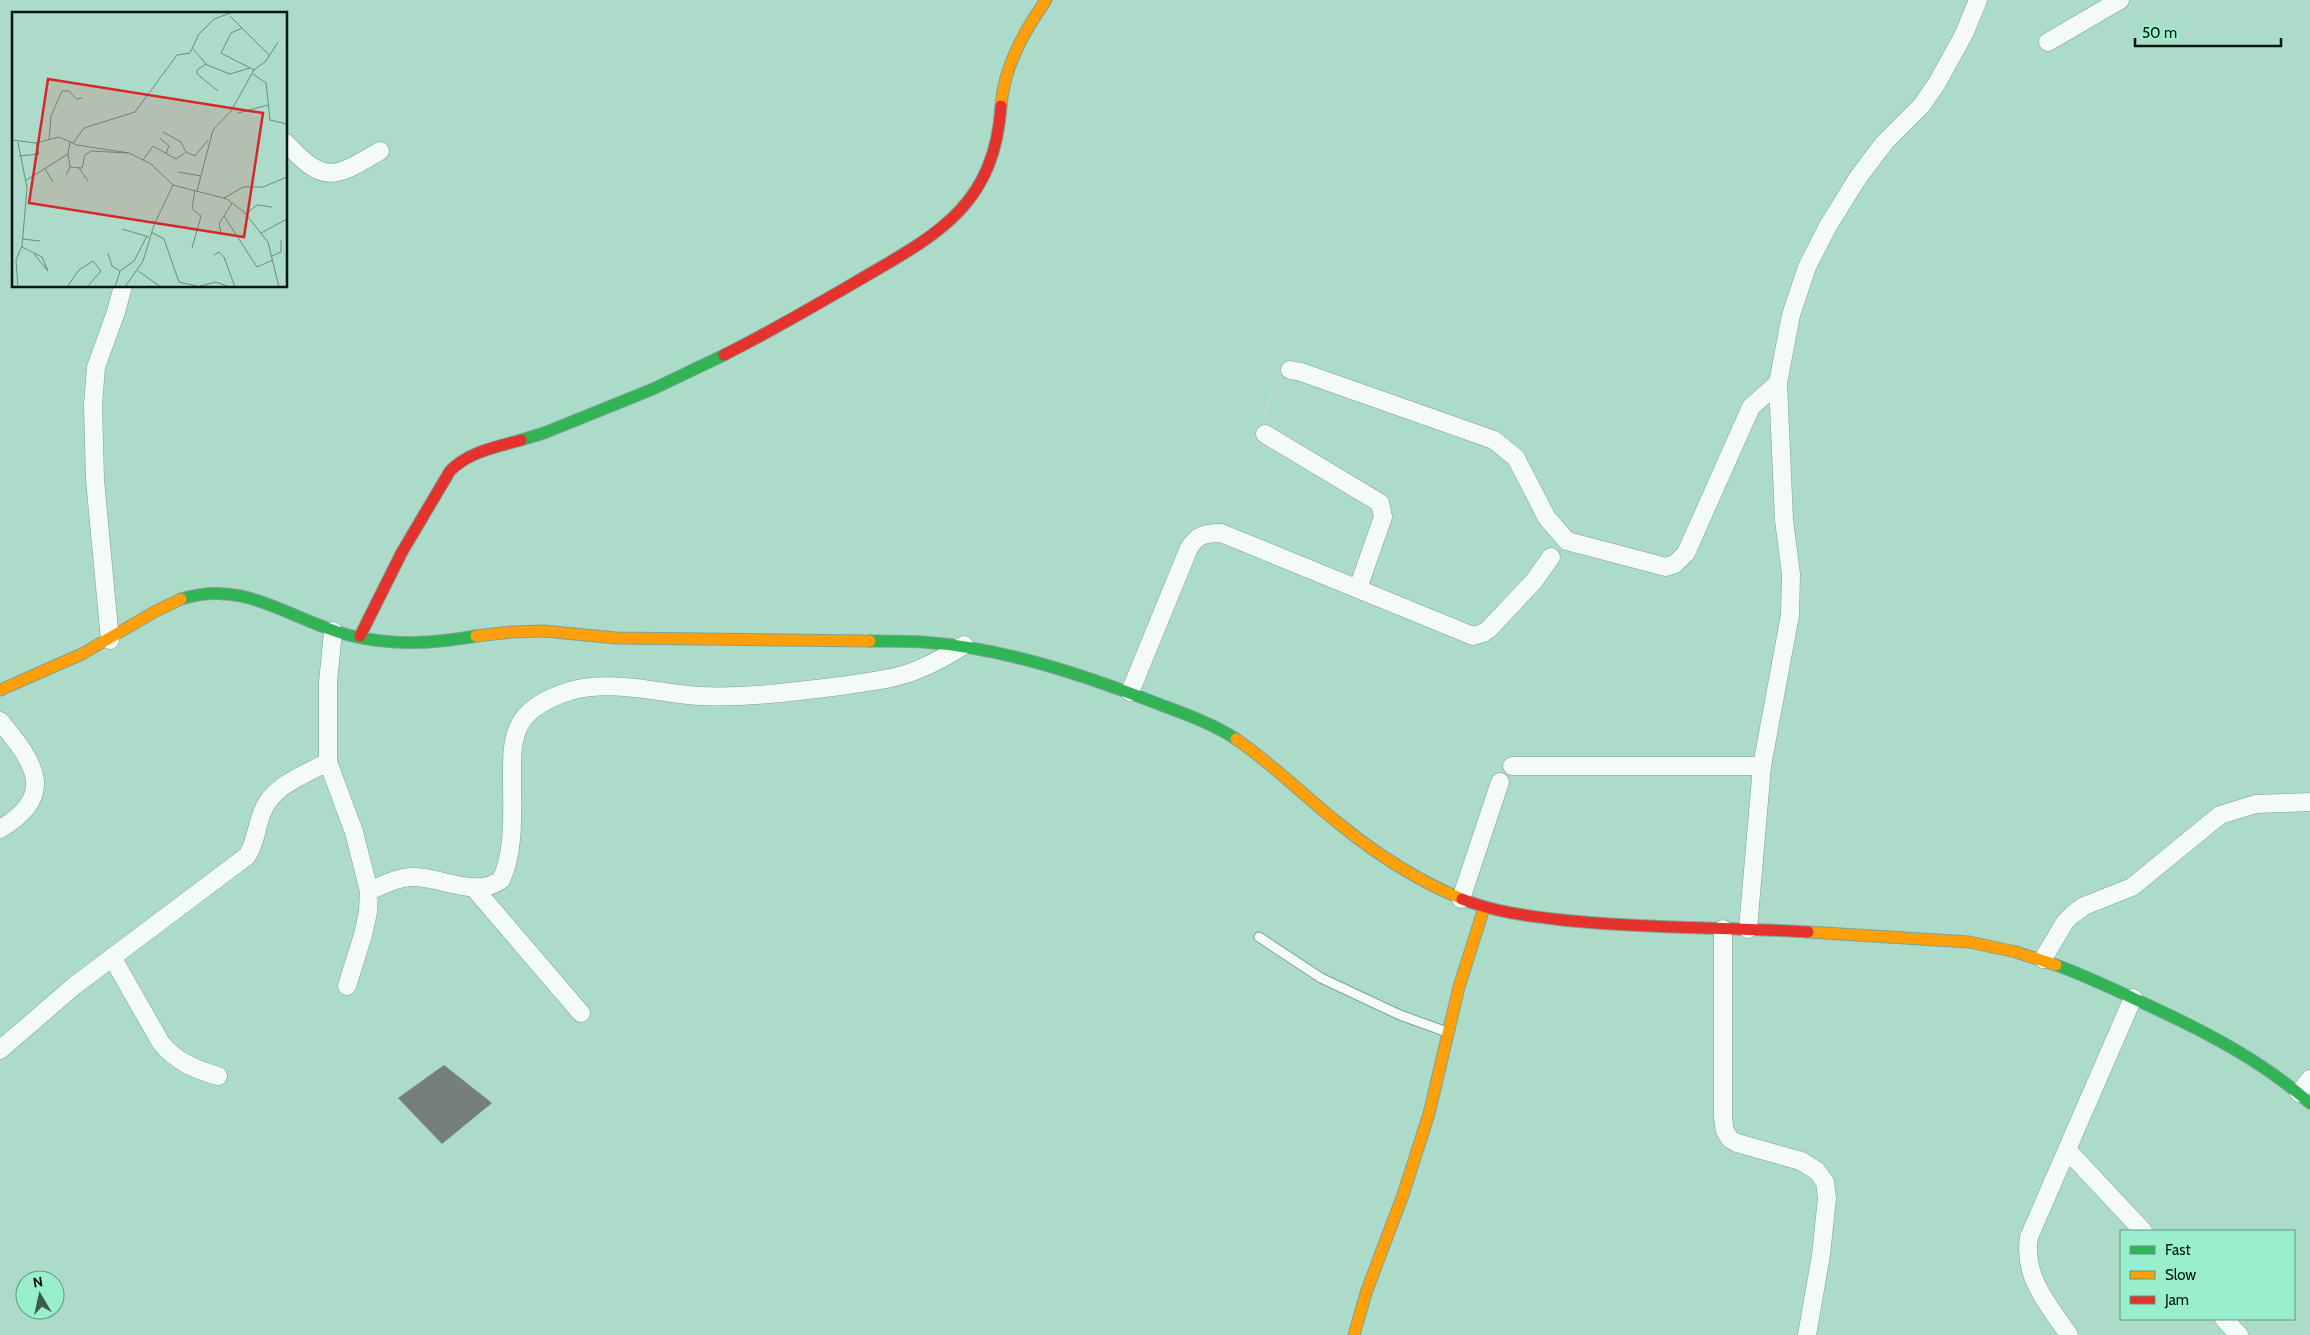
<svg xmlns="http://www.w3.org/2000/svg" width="2310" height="1335" font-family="Cabin,sans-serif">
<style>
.building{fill:#767f7e}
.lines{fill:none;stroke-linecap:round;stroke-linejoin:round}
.lane-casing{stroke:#7da395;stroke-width:11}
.street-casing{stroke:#7da395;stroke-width:19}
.fast-casing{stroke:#7da395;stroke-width:13}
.slow-casing{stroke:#7da395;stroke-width:13}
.jam-casing{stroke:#7da395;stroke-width:13}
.path{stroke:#c7d6d0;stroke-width:3;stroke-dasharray:5 2.5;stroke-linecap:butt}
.lane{stroke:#f3faf7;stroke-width:9}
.street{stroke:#f3faf7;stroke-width:18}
.fast{stroke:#30b455;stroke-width:11}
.slow{stroke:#ff9f0a;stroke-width:11}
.jam{stroke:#e5322d;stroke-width:11}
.inset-road{fill:none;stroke:#688d7f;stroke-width:1}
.view{fill:#d62828;fill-opacity:0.15;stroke:#d62828;stroke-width:2.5}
.inset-edge{fill:none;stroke:#00180f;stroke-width:2.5}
</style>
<rect width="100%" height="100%" fill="#addbc9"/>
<path class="building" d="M444,1065L492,1103L442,1144L398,1098Z"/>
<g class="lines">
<defs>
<path id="lane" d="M1259,937L1321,978L1400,1015L1447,1032"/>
<path id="street" d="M2048,42L2120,0
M286,143C325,185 334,178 380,151
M1290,370L1301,372L1494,440L1516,458L1547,518L1567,541L1666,567L1675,564L1686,553L1751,407L1778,383
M1265,434L1380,503L1383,517L1358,588
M110,640L95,480L93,405L96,367L116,312L123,286
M1130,692L1189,548C1198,534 1206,533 1221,533L1473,636L1483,633L1489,629L1534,581L1551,557
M0,721C34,762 58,795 0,829
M328,762L354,832L369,891L368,912L363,935L347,986
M1512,766H1762
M473,887L581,1013
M369,891C383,885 398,877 413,877C442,877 476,898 501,880C515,851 512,810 512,779C512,760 511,741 520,724C532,702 568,689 591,687C627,683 665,694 700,696C747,698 793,692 840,686C865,682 893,680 917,670C934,663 949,655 964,645
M1461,899L1500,782
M1723,929V1118L1725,1131L1730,1139L1737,1143L1801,1161L1817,1171L1825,1182L1827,1198L1821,1255L1807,1335
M1748,929L1762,766L1790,615L1791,574L1784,520L1778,383L1791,315L1807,267L1828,226L1857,179L1884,143L1922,105L1937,83L1964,34L1978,0
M112,957L161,1043C177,1062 194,1069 218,1076
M2043,959L2065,922L2072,915L2084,906L2132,887L2220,815L2256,804L2310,802
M0,1050L74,986L247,856C256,842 256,828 262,813C272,785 304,775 328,762V683L333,631
M2299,1093L2310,1079
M2068,1151L2143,1231
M2224,1319L2239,1335
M2069,1335C2047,1303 2023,1277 2029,1237L2133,998"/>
<path id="fast" d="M521,440L544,433L653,389L724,355
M181,599C246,579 288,619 348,635C392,646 432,644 476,636
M870,641C888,641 906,641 923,642C1003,648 1081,674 1156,703C1182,713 1212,723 1236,739
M2056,965C2089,977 2122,993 2154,1008C2210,1034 2263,1062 2310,1103"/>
<path id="slow" d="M1001,106C1004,66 1024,32 1046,0
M476,636L511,632L544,631L616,638L870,641
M0,690L82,654L156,611L181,599
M1236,739C1274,765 1306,798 1342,826C1379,856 1419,881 1462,899
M1808,932L1969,942L2016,952L2056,965
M1354,1335L1367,1290L1403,1195L1429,1114L1459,987L1484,908"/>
<path id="jam" d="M724,355C768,333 811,308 854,283C934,236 994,209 1001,106
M360,636L402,552L450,471C468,452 496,447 521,440
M1462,899C1494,912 1528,916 1562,920C1644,929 1726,927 1808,932"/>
</defs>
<use href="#lane" class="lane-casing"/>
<use href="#street" class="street-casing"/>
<use href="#fast" class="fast-casing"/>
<use href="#slow" class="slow-casing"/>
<use href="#jam" class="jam-casing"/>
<path class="path" d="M1265,417L1273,390L1279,381"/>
<use href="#lane" class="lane"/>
<use href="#street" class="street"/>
<use href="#fast" class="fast"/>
<use href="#slow" class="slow"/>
<use href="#jam" class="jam"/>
</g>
<g transform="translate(12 12)">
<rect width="275" height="275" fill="#addbc9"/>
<path class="inset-road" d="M218,4L257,43M230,16L219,21L209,41L242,58M181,37L195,53L218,62L238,56M194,52L185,58V62L206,79M241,62L254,71L258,108L275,112M226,101L256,93M151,120L169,130L174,140L183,144L196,128M148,126L157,134L154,141M0,128L24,131L47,125L65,133L117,141L139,152L161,173L215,187L232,200L256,230L267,275M37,128L39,104L50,79H57L64,87L70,86M6,130L15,176L10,234L4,248L6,275M61,131L72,116L123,100L165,43L178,41L187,22L202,7L221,0M7,144L27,142L24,131M131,148L141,134L164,147L173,141M58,155L70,156L73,143L79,139L116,141M67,156L76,169M33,157L41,170M166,160L189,164M54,163L58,155L56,142M13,169L56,142L58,130M185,179L201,118L219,99L242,58L253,50L266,30M212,186L231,175H251L275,165M234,202L245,193L260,195M212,204L245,255L261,248M110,217L137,225M139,220L152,227L167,270L189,275M209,221L207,212L220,191M249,221L275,207M10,227L28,229M10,235L30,245L36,259M180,236L189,204L180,197L183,178M96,241L100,254L108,259M22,242L36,259M202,243L207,240L212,245L223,275M260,244L269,240V228M126,259L149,275M188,274L204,270L218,275M55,275L67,258L81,249L89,259L75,275M103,275L108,259L122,249L135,224M113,275L131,249L142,213L161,173"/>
<path class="view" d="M36,67L251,101L232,225L17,191Z"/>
<rect width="275" height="275" class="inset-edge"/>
</g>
<rect x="2120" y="1230" width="175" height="90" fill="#99efcd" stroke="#5c9981"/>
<rect x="2130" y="1246" width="25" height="8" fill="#30b455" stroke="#5c9981"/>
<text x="2165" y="1255" font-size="15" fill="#00180f">Fast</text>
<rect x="2130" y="1271" width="25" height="8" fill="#ff9f0a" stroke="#5c9981"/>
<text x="2165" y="1280" font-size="15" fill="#00180f">Slow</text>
<rect x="2130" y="1296" width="25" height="8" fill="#e5322d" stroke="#5c9981"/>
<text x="2165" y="1305" font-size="15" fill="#00180f">Jam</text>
<g transform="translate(40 1295) rotate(351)"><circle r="24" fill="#99efcd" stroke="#5c9981"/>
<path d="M0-4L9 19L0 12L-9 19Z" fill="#3d5c50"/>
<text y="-8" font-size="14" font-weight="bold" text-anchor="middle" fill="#00180f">N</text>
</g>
<path d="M2135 38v8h146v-8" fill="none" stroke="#00180f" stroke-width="2.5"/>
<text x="2142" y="38" font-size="15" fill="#00180f" stroke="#99efcd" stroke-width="4" paint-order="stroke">50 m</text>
</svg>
